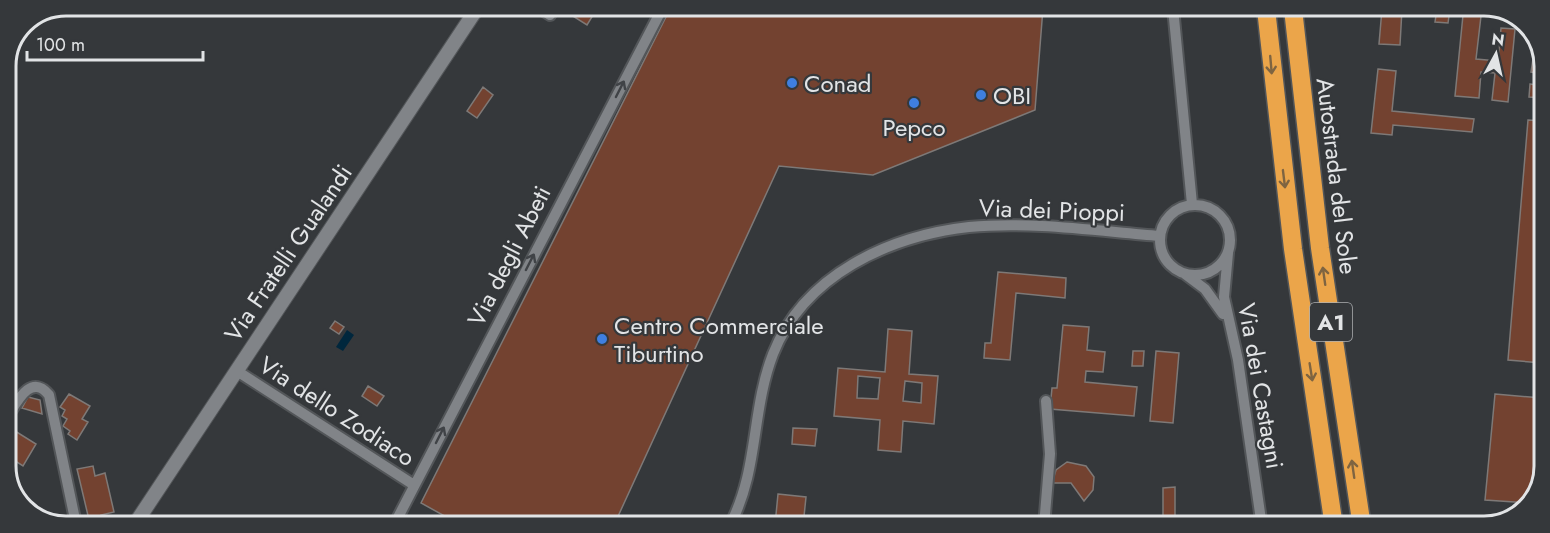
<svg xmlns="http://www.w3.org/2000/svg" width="1550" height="533" font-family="Jost,sans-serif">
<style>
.water{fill:#00273d}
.building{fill:#734230;stroke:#7e7977;stroke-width:1.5;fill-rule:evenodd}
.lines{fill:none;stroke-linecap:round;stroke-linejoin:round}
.minor-casing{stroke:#535659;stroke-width:14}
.tertiary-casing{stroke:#535659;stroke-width:16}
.motorway-casing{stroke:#535659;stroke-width:21}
.minor{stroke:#818488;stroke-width:10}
.tertiary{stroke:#818488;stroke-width:14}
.motorway{stroke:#eba54a;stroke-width:18}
.oneway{stroke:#7e6441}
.oneway2{stroke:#404347}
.shop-dot{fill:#3f7fe0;stroke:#35383b;stroke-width:2}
.labels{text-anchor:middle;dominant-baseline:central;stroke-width:4.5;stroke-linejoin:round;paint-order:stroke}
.shield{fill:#35383b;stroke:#aeb0b3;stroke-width:1.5}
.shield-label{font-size:22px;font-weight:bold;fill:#e2e4e6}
.poi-label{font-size:24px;fill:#e2e4e6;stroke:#35383b;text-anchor:start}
.street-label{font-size:24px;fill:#e2e4e6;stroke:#35383b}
.rim{fill:none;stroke:#e2e4e6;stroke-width:3}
</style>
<rect width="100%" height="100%" fill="#35383b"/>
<path class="water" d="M347,330L354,335L343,351L336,347Z"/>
<path class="building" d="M572,7H598L587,25L568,13Z
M671,7L1043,8L1035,110L873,175L779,166L614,525H461L421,503Z
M1382,9H1402L1400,45L1379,44Z
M1437,9H1450L1448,23L1435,22Z
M1463,15L1481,16L1476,59L1498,61L1501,28L1515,29L1508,102L1492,100L1495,73L1481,72L1479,98L1455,96Z
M1533,34L1540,52L1532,51Z
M1533,59L1543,60L1544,74L1531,72Z
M1378,69L1396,71L1392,111L1474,119L1472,132L1393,125L1392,135L1371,133Z
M1530,84L1544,86V98L1529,97Z
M483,87L493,95L477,118L467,111Z
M1528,120L1543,121L1542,363L1508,360Z
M998,272L1066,278L1065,298L1016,293L1010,360L984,358L985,343H991Z
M335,321L344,327L339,334L330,328Z
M1063,325L1089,327L1087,350L1105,352L1103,372L1086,371L1085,382L1137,387L1134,416L1050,409L1052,388H1057Z
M888,329L912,331L909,374L938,376L934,424L903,421L901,452L878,450L880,420L834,416L838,368L885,372ZM858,376L880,378L878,399L857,398ZM905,381L922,383L921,403L903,401Z
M1133,351H1144L1143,366H1132Z
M1156,351L1179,353L1173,423L1150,421Z
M368,386L384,396L377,406L362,396Z
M69,394L90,406L82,419L88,422L77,440L68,434L70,431L63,426L67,419L62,416L65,410L60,407Z
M1495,394L1542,398L1541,486L1528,503L1485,500Z
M28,397L40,400L42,414L22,408Z
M793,428L817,429L815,446L792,444Z
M15,431L36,444L23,466L6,455V445Z
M1067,462L1086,466L1094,477L1093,490L1084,501L1071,483H1052L1056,470Z
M93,466L95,476L105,473L114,512L101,515L103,524H90L77,469Z
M7,473L16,479L12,485Z
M1175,487V526H1163V488Z
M778,494L806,497L803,526L775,525Z"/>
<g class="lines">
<defs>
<path id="minor" d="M538,7L550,15L555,7
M1173,8L1192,204
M1160 240a35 35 0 1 1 70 0a35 35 0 1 1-70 0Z
M1228,253L1224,297L1238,360L1262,527
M1185,274L1205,289L1223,314
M237,371L414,485
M6,419C16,404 30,372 49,395L76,524
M394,525L663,7
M730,525C759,470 751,411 773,354C804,275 889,236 969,227C1032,221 1097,231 1160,236
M1044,526L1050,454L1046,401"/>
<path id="tertiary" d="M135,524L478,7"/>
<path id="motorway" d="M1266,9L1293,249L1334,527
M1293,9L1320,248L1362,527"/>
</defs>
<use href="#minor" class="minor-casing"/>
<use href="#tertiary" class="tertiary-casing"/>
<use href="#motorway" class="motorway-casing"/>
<use href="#minor" class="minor"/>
<use href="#tertiary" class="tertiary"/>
<use href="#motorway" class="motorway"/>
</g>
<defs><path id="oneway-shaft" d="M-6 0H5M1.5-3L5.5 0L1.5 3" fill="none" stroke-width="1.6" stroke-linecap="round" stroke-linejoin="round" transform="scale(1.5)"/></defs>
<g class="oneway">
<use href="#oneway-shaft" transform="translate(1271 65) rotate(85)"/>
<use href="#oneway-shaft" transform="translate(1284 179) rotate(83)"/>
<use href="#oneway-shaft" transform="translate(1324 276) rotate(-98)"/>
<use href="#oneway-shaft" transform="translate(1311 372) rotate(81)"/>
<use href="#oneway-shaft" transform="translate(1353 469) rotate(-98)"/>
</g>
<g class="oneway2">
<use href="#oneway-shaft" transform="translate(620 89) rotate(-63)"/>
<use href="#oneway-shaft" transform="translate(530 262) rotate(-63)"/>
<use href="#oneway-shaft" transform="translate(440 435) rotate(-63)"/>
</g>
<g class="shop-dot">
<circle cx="792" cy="83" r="6"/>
<circle cx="981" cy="95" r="6"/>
<circle cx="914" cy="103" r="6"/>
<circle cx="602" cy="339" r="6"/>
</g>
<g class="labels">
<rect class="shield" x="1310" y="303" width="42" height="38" rx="4.5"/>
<g class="shield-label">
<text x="1331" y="322">A1</text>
</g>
<g class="poi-label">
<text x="804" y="83">Conad</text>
<text x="993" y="95">OBI</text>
<text x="914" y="127" text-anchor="middle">Pepco</text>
<text x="614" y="325">Centro Commerciale<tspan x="614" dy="28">Tiburtino</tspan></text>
</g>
<g class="street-label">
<text transform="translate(1337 176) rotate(83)">Autostrada del Sole</text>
<text transform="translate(1052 210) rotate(2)">Via dei Pioppi</text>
<text transform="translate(288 253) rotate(-56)">Via Fratelli Gualandi</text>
<text transform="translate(509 256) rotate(-63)">Via degli Abeti</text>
<text transform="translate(1261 386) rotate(80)">Via dei Castagni</text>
<text transform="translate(337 411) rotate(33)">Via dello Zodiaco</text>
</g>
</g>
<path d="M0 0H1550V533H0ZM66 16H1484A50 50 0 0 1 1534 66V466A50 50 0 0 1 1484 516H66A50 50 0 0 1 16 466V66A50 50 0 0 1 66 16Z" fill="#35383b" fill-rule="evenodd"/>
<path class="rim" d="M66 16H1484A50 50 0 0 1 1534 66V466A50 50 0 0 1 1484 516H66A50 50 0 0 1 16 466V66A50 50 0 0 1 66 16Z"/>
<g transform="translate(1496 54) rotate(8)" stroke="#35383b" stroke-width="4.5" paint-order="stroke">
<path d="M0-4.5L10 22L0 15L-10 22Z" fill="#e2e4e6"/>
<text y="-9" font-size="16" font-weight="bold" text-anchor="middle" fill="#e2e4e6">N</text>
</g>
<path d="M27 51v9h176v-9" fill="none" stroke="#e2e4e6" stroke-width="3"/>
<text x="36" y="51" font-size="18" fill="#e2e4e6" stroke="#35383b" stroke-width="4.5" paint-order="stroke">100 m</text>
</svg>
